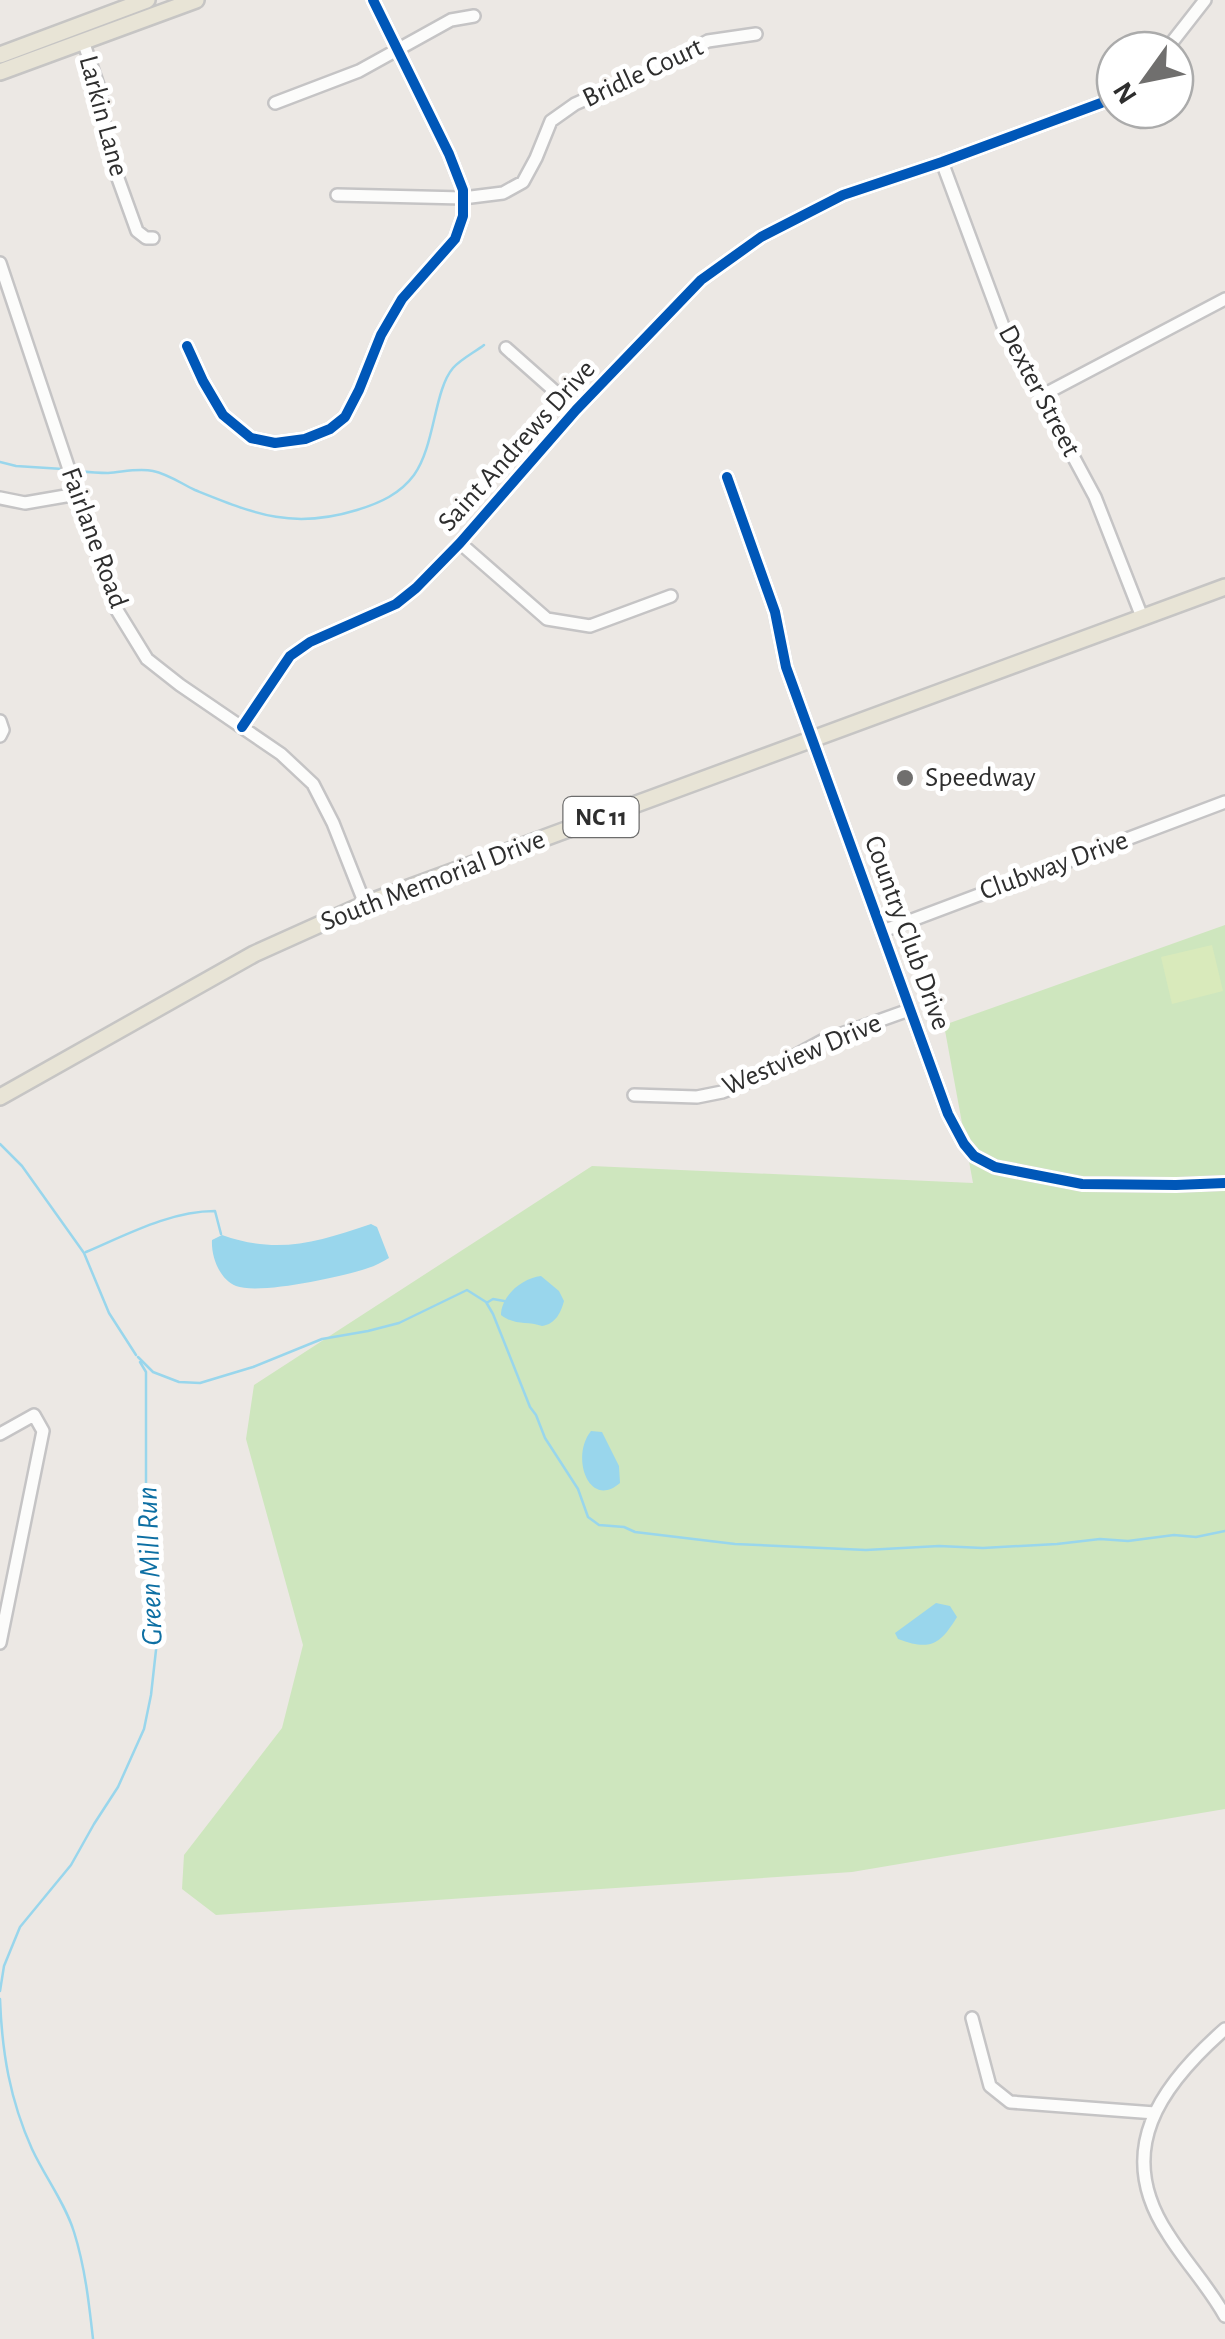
<svg xmlns="http://www.w3.org/2000/svg" width="1225" height="2339" font-family="'Alegreya Sans',sans-serif">
<style>
.green{fill:#cee6be}
.pitch{fill:#d9eabb}
.water{fill:#99d6ec}
.lines{fill:none;stroke-linecap:round;stroke-linejoin:round}
.stream{stroke:#99d6ec;stroke-width:2.5}
.minor-casing{stroke:#c5c4c5;stroke-width:16}
.major-casing{stroke:#c6c5c4;stroke-width:20}
.minor{stroke:#fcfcfb;stroke-width:11}
.major{stroke:#e8e4d6;stroke-width:15}
.cycleway-casing{stroke:#fff;stroke-width:16}
.cycleway{stroke:#0057b8;stroke-width:10}
.poi-dot{fill:#706f6e;stroke:#fff;stroke-width:4}
.labels{text-anchor:middle;dominant-baseline:central;stroke-width:10;stroke-linejoin:round;paint-order:stroke}
.shield{fill:#fff;stroke:#6d6d6d;stroke-width:2.5}
.shield-label{font-size:25px;font-weight:bold;fill:#2e2e2e}
.street-label{font-size:28px;fill:#2e2e2e;stroke:#fff}
.poi-label{font-size:28px;fill:#2e2e2e;stroke:#fff;text-anchor:start}
.water-label{font-size:30px;font-style:italic;fill:#0d6fa3;stroke:#fff}
</style>
<rect width="100%" height="100%" fill="#ece8e4"/>
<path class="green" d="M1225,925V1809L852,1872L216,1915L182,1889L184,1855L282,1728L303,1645L246,1439L254,1385L592,1166L973,1183L944,1025Z"/>
<path class="pitch" d="M1212,945L1223,991L1172,1004L1161,957Z"/>
<path class="water" d="M371,1224L377,1227L389,1258C382,1262 375,1266 368,1268C342,1277 259,1295 236,1286C219,1279 211,1256 212,1240L222,1235C278,1255 317,1242 371,1224Z
M541,1276L559,1291L564,1301C561,1312 556,1324 542,1326C527,1321 515,1326 501,1315C501,1296 522,1278 541,1276Z
M591,1431L602,1432L619,1466L620,1483C589,1510 570,1457 591,1431Z
M936,1603L950,1606L957,1617C940,1645 930,1651 898,1639L895,1633Z"/>
<g class="lines">
<path class="stream" d="M0,462L16,466L63,469
M77,471C87,472 98,473 108,473C123,472 138,468 153,471C168,474 182,484 195,490C255,514 292,530 357,510C380,503 400,494 414,475C435,446 434,390 453,368C461,359 475,352 484,345
M0,1144L22,1166L84,1253L109,1313L136,1355
M86,1252C126,1235 170,1211 215,1211L221,1234
M488,1302L493,1299L504,1301
M138,1357L153,1372L179,1382L200,1383L253,1367L322,1339L368,1331L399,1323L467,1290L486,1302L493,1314L530,1407L536,1415L545,1438L578,1489L588,1517L599,1525L624,1527L635,1532L735,1544L866,1550L939,1546L983,1548L1057,1544L1100,1539L1128,1541L1174,1535L1196,1537L1225,1531
M0,1991L4,1966L20,1927L71,1865L94,1824L118,1787L144,1729L151,1695L158,1632L155,1573L146,1491V1372L140,1362
M0,1999C2,2053 10,2100 32,2149C45,2177 65,2203 74,2232C85,2267 89,2303 93,2339"/>
<defs>
<path id="minor" d="M83,41L100,91L107,148L137,231L146,238H153
M1166,50L1205,0
M275,103L359,71L451,20L474,16
M942,162L1003,326L1095,497L1142,617
M337,195L463,198L503,193L523,182L536,158L551,121L575,104L658,67L708,41L756,34
M0,263L115,607L147,659L180,685L281,754L313,784L333,823L365,904
M187,346L203,381L223,415L251,438L275,443L305,439L330,429L345,417L359,390L381,335L402,299L455,239L463,216V190L449,154L373,0
M506,348L576,410
M1041,396L1225,299
M727,477L775,612L786,667L948,1114L964,1144L974,1156L995,1167L1082,1184L1176,1185L1225,1183
M0,498L25,503L77,494
M460,543L547,619L590,626L671,596
M0,721L3,730L0,736
M242,727L290,656L310,642L396,604L416,588L460,543L576,410L701,280L761,237L843,195L942,162L1101,103L1115,94
M883,931L1225,802
M634,1095L697,1097L722,1092L743,1084L822,1041L909,1010
M0,1434L34,1415L43,1431L0,1643
M972,2018L990,2086L1010,2102L1155,2113
M1225,2029C1160,2086 1113,2151 1168,2234C1186,2263 1209,2287 1225,2316"/>
<path id="major" d="M0,55L147,0
M0,72L196,0
M0,1097L254,954L365,904L1225,587"/>
</defs>
<use href="#minor" class="minor-casing"/>
<use href="#major" class="major-casing"/>
<use href="#minor" class="minor"/>
<use href="#major" class="major"/>
<defs>
<path id="cycleway" d="M187,346L203,381L223,415L251,438L275,443L305,439L330,429L345,417L359,390L381,335L402,299L455,239L463,216V190L449,154L373,0
M727,477L775,612L786,667L948,1114L964,1144L974,1156L995,1167L1082,1184L1176,1185L1225,1183
M242,727L290,656L310,642L396,604L416,588L460,543L576,410L701,280L761,237L843,195L942,162L1101,103L1115,94"/>
</defs>
<use href="#cycleway" class="cycleway-casing"/>
<use href="#cycleway" class="cycleway"/>
</g>
<circle class="poi-dot" cx="905" cy="778" r="10"/>
<g class="labels">
<rect class="shield" x="563.5" y="797" width="75" height="40" rx="8"/>
<g class="shield-label">
<text x="601" y="817">NC 11</text>
</g>
<g class="street-label">
<text transform="translate(643 73) rotate(-25)">Bridle Court</text>
<text transform="translate(103 116) rotate(75)">Larkin Lane</text>
<text transform="translate(1039 391) rotate(62)">Dexter Street</text>
<text transform="translate(517 446) rotate(-48)">Saint Andrews Drive</text>
<text transform="translate(94 538) rotate(70)">Fairlane Road</text>
<text transform="translate(1054 866) rotate(-20)">Clubway Drive</text>
<text transform="translate(433 881) rotate(-21)">South Memorial Drive</text>
<text transform="translate(907 933) rotate(70)">Country Club Drive</text>
<text transform="translate(802 1055) rotate(-23)">Westview Drive</text>
</g>
<g class="poi-label">
<text x="925" y="778">Speedway</text>
</g>
<g class="water-label">
<text transform="translate(150 1566) rotate(-92)">Green Mill Run</text>
</g>
</g>
<g transform="translate(1145 80) rotate(237)"><circle r="48" fill="#ffffff" stroke="#ababab" stroke-width="2.5"/>
<path d="M0-8L18 38L0 25L-18 38Z" fill="#706f6e"/>
<text y="-15" font-size="28" font-weight="bold" text-anchor="middle" fill="#2e2e2e">N</text>
</g>
</svg>
